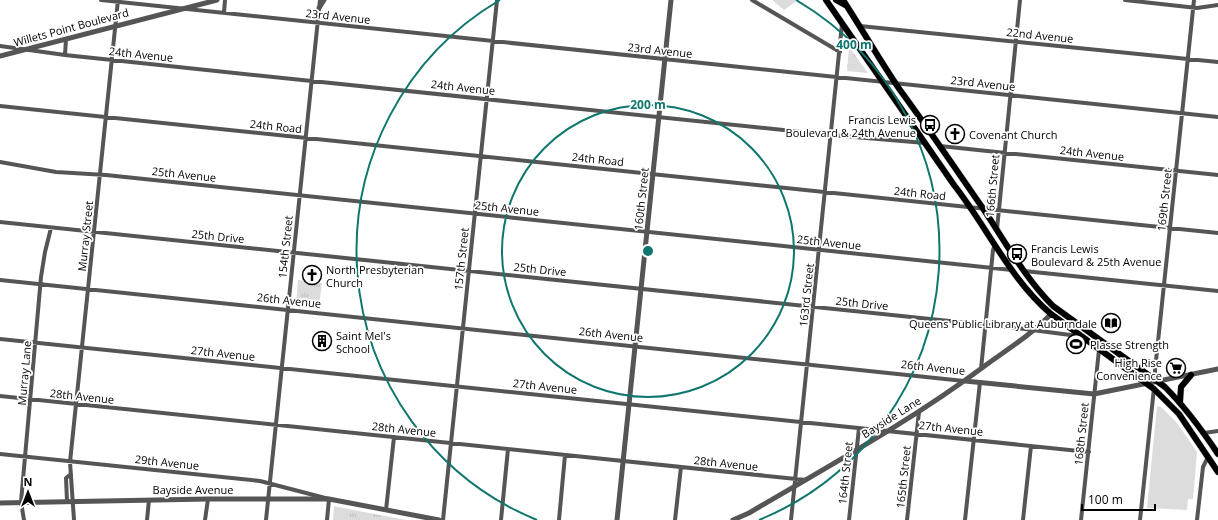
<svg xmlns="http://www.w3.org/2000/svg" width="1218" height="520" font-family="'Open Sans',sans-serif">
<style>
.grass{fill:url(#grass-tufts)}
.pitch{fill:#dcdcdc}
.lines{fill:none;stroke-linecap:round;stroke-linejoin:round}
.primary-casing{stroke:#dbdbdb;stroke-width:7}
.minor{stroke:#555;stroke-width:4}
.tertiary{stroke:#555;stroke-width:5}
.primary{stroke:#000;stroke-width:6}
.ring{fill:none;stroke:#0f766e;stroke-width:2}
.labels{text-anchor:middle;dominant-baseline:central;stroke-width:3.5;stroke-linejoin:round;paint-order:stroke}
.street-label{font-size:11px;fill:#000;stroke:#fff}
.poi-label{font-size:11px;fill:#000;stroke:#fff;text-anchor:start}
.centre{fill:#0f766e;stroke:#fff;stroke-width:2}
.ring-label{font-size:12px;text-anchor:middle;font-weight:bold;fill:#0f766e;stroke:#fff;stroke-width:3.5;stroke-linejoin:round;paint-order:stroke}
</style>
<defs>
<pattern id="grass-tufts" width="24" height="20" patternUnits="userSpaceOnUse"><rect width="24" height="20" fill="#dcdcdc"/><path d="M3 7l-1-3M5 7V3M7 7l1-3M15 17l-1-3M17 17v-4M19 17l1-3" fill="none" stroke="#bbb"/></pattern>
</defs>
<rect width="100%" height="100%" fill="#fff"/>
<path class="grass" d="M773,0H798L784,10L773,1Z
M849,47L868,73L847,71Z
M298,280L322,283L319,306L296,304Z
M334,506L338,507L406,520H333Z"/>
<path class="pitch" d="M1157,406L1161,407L1177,423L1197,452L1193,499H1188L1187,510L1147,508Z"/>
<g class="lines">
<defs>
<path id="primary" d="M826,0L954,185C987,227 1010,279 1051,314L1154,389L1179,414L1218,472
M836,0L845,5
M843,0C862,29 880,61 900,90C928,128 955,168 982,207C1005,241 1024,277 1053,306L1165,387C1185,407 1202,430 1218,454
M1180,402L1181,387L1191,375"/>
</defs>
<use href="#primary" class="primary-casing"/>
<path class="minor" d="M101,0L1218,117
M752,0L840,52
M1125,0L1197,8L1218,5
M224,13L225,0
M860,26L1218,62
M0,46L65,55L302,80L831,135L925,143
M65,55L66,39
M0,106L1218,233
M940,146L1218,175
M0,162L56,172L106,175L1012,270
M0,222L1017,328L1078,336
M997,229L1020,0
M1024,271L1218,291
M0,280L964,381
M0,339L1089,452
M981,369L993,250L995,245
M1156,382L1155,370L1194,0
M0,396L806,480
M1204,433L1218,431
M0,454L260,481L329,499L327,520
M67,501L66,478L71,474
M386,510L394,437
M24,520L21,502L41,277L45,252L51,228
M74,520L70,462L118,0
M147,520L149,500
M205,520L208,499
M266,520L320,0
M443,520L497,0
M501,520L508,449
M559,520L565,455
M675,520L681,467
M791,520L842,24
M849,520L859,428
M907,520L919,412
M965,520L980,382
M1023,520L1031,446
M1081,520L1099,350
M1140,520L1154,388
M1197,520L1203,467L1208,457"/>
<path class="tertiary" d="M319,8L324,0
M0,56L217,0
M965,381L1094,394L1218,369
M0,503L208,499H329L439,520
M617,520L671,0
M733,520L749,513C829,466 911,421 986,365C1008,349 1032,334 1051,314"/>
<use href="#primary" class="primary"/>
</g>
<g class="ring">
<circle cx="648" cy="251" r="146"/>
<path d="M537 520A291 291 0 0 1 500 0M796 0A291 291 0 0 1 759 520"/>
</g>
<defs>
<symbol id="bus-ring" viewBox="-11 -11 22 22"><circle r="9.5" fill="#fff" stroke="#000" stroke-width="1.5"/><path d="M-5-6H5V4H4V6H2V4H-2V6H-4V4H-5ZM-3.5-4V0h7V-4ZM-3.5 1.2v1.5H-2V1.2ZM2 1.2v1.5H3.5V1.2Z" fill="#000"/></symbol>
<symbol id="church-ring" viewBox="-11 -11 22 22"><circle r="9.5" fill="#fff" stroke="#000" stroke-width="1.5"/><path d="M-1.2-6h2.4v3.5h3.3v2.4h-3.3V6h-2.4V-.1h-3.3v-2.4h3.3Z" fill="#000"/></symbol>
<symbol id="library-ring" viewBox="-11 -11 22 22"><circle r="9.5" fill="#fff" stroke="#000" stroke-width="1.5"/><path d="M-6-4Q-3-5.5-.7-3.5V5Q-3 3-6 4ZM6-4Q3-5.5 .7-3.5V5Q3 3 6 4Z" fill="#000"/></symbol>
<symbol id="building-ring" viewBox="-11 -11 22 22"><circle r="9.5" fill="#fff" stroke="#000" stroke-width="1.5"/><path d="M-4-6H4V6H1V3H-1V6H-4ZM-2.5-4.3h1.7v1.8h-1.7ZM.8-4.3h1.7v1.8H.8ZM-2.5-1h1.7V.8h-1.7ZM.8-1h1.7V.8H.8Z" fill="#000"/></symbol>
<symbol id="stadium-ring" viewBox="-11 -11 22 22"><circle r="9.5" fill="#fff" stroke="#000" stroke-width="1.5"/><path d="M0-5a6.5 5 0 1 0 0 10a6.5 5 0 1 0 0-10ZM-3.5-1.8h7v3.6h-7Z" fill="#000"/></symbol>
<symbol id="supermarket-ring" viewBox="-11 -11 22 22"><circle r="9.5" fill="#fff" stroke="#000" stroke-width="1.5"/><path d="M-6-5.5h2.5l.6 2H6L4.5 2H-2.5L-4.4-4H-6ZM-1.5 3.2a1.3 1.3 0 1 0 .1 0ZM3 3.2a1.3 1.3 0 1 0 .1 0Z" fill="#000"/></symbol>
</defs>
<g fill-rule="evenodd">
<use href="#bus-ring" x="919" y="114" width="22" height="22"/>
<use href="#church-ring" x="944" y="123" width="22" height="22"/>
<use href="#bus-ring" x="1006" y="243" width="22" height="22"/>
<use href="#church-ring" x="301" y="264" width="22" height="22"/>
<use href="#library-ring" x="1100" y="312" width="22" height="22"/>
<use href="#building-ring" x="311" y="330" width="22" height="22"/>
<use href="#stadium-ring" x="1065" y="333" width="22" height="22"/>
<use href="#supermarket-ring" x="1165" y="357" width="22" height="22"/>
</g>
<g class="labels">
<g class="street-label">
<text transform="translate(338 16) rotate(6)">23rd Avenue</text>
<text transform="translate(71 27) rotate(-15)">Willets Point Boulevard</text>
<text transform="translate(1040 35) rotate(6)">22nd Avenue</text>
<text transform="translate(660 50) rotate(6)">23rd Avenue</text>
<text transform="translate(141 54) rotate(6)">24th Avenue</text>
<text transform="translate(983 83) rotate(6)">23rd Avenue</text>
<text transform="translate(463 87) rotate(6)">24th Avenue</text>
<text transform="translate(276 126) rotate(6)">24th Road</text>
<text transform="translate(1092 153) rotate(6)">24th Avenue</text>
<text transform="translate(598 159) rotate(6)">24th Road</text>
<text transform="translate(184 174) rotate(6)">25th Avenue</text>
<text transform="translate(992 186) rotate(-85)">166th Street</text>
<text transform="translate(920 193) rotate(6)">24th Road</text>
<text transform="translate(641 199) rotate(-84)">160th Street</text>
<text transform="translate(1164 200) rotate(-84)">169th Street</text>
<text transform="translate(507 208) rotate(6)">25th Avenue</text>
<text transform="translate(85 236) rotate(-84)">Murray Street</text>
<text transform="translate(218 236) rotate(6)">25th Drive</text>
<text transform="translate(829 242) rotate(6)">25th Avenue</text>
<text transform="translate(285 247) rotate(-84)">154th Street</text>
<text transform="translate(461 259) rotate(-84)">157th Street</text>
<text transform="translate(540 269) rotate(6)">25th Drive</text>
<text transform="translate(806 295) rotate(-84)">163rd Street</text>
<text transform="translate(289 300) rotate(6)">26th Avenue</text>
<text transform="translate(862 303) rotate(6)">25th Drive</text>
<text transform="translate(611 334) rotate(6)">26th Avenue</text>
<text transform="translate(223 353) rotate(6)">27th Avenue</text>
<text transform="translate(933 367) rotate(6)">26th Avenue</text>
<text transform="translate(24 373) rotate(-85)">Murray Lane</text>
<text transform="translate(545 386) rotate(6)">27th Avenue</text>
<text transform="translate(82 396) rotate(6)">28th Avenue</text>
<text transform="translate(891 417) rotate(-32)">Bayside Lane</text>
<text transform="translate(951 428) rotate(6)">27th Avenue</text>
<text transform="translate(404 429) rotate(6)">28th Avenue</text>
<text transform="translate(1081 434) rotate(-84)">168th Street</text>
<text transform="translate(167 462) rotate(6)">29th Avenue</text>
<text transform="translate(726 463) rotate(6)">28th Avenue</text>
<text transform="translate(845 473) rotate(-84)">164th Street</text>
<text transform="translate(903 477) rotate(-84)">165th Street</text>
<text x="193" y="489">Bayside Avenue</text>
</g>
<g class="poi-label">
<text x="916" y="119" text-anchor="end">Francis Lewis<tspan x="916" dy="13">Boulevard &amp; 24th Avenue</tspan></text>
<text x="969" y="134">Covenant Church</text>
<text x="1031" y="248">Francis Lewis<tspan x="1031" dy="13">Boulevard &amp; 25th Avenue</tspan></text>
<text x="326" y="269">North Presbyterian<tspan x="326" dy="13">Church</tspan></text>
<text x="1097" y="323" text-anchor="end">Queens Public Library at Auburndale</text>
<text x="336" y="335">Saint Mel's<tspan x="336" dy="13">School</tspan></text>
<text x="1090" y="344">Plasse Strength</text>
<text x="1162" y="362" text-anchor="end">High Rise<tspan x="1162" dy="13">Convenience</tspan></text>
</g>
</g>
<circle cx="648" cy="251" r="6" class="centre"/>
<g class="ring-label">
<text x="854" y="49">400 m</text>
<text x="648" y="109">200 m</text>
</g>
<g transform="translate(28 492)" stroke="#ffffff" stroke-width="3" paint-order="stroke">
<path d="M0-3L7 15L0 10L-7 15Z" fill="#000000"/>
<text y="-6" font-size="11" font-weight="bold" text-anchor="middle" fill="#000000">N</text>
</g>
<path d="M1082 504v6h73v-6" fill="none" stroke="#000000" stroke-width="2"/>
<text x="1088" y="504" font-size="12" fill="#000000" stroke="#ffffff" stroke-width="3" paint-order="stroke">100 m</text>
</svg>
